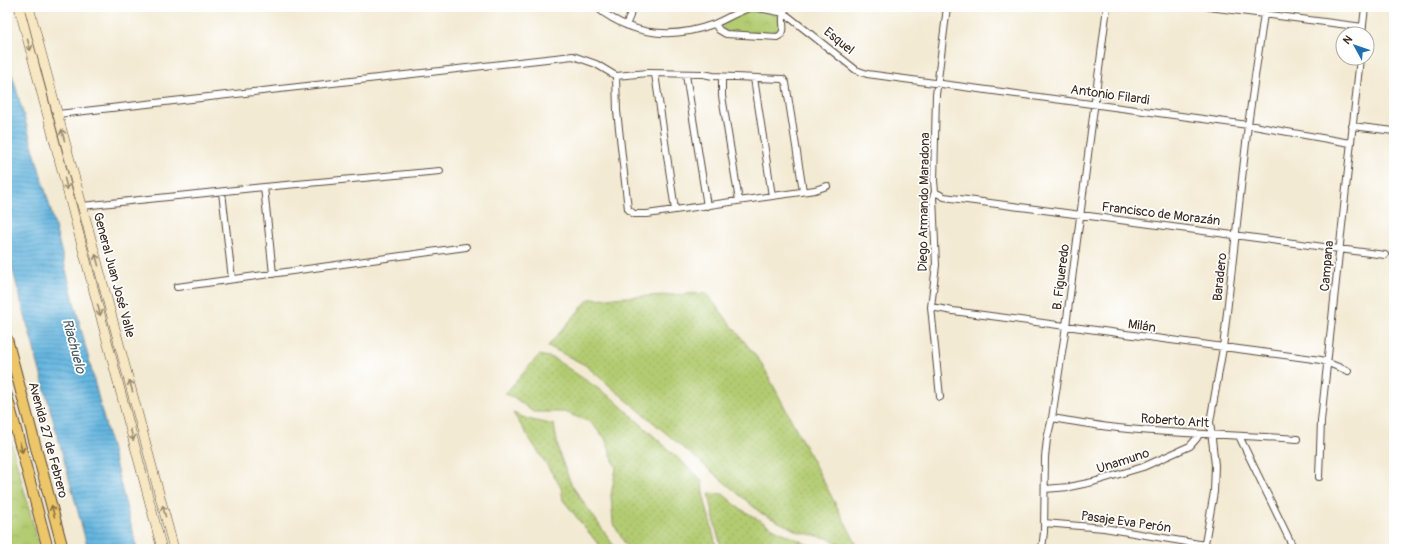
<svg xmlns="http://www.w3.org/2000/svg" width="1401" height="556" font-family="Pangolin,sans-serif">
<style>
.grass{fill:url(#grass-dots);stroke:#777b48}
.park{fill:url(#park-crowns);stroke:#777b48}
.water{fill:url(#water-rules);stroke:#50707e}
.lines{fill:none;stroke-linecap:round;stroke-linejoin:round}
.minor-casing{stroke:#574739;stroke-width:8}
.secondary-casing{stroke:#574739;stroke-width:10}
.primary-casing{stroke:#574739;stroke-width:12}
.minor{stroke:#fff;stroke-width:6}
.secondary{stroke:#f7e8c3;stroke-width:9}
.primary{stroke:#ecc669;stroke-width:10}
.oneway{stroke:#998970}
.oneway2{stroke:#8b7040}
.labels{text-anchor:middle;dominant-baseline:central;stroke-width:3.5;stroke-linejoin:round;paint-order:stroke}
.street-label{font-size:13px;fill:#3b2a1e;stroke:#fff}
.water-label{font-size:14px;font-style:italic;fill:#495b62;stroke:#fff}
</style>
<defs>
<pattern id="grass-dots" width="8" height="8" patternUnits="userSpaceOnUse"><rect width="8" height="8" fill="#b3cc72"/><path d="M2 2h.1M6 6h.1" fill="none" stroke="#9baf62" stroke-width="1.8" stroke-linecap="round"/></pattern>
<pattern id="park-crowns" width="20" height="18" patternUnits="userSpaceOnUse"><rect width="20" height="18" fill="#b3cc72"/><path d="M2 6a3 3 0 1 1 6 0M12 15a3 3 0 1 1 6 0" fill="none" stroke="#9baf62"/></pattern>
<pattern id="water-rules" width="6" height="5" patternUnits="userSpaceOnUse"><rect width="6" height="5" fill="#64b5df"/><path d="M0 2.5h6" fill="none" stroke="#5493b4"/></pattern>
</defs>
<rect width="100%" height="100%" fill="#fff"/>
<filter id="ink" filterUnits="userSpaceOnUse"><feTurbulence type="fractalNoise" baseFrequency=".025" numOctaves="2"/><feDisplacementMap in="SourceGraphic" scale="8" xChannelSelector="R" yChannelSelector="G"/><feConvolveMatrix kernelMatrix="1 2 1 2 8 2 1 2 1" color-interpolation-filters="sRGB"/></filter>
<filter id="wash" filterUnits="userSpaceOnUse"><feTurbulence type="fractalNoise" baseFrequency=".012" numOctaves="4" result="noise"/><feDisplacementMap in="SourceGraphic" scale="16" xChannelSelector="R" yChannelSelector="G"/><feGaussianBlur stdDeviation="0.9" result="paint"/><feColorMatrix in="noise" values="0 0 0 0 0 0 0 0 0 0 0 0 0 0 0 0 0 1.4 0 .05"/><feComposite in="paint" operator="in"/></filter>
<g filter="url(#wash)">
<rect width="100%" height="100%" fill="#f3ead3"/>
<path class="grass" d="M706,293L762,364L859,549H852L827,538L799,532L761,513L585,365L548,346L589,299Z
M539,355L553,358L612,398L702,480L703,494L717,549H628L613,523L611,495L616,468L605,438L590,422L564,412H533L515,398L505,394Z
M513,413L528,419L554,425L559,453L571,484L616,549H602L563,500L561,487Z
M709,493L723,494L739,508L776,530L818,549H722L716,529Z"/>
<path class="park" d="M755,10H762L778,16L780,21V32L776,34L731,33C726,31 720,29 722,22L749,11Z
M7,427L40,549H7Z"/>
<path class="water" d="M7,57L50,207L137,549H88L7,249Z"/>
</g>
<g filter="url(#ink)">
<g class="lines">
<defs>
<path id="minor" d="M596,7C632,36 671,40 714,24C727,19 739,10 753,7
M753,7L784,13L856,70L867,74L1248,125L1350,143
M1209,7L1363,27
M715,24L719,30L726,34L777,37C787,33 782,25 783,17C784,13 785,10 786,7
M626,25L630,16L631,7
M1362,34L1365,7
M655,74L675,210
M686,75L707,206
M616,76L617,111L628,209L634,214H647L815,190L827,186
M722,77V96L739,201
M754,78L772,196
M58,114L573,56L596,64L616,76L648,73L703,74L713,76L783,79L786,83L803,191
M1352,126L1394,131
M264,187L273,274
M222,192L232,279
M935,192L944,197L1385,255
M82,206L264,187L440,171
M177,287L466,247
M931,307L953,311L1321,360L1348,371
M940,397L931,307L936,265L933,197L935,192L934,181L936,95L947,7
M1052,418C1078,422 1103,427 1128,429C1185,434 1241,435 1297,439
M1239,436L1294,549
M1319,477L1321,421L1360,58
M1045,489L1069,487L1093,482L1143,467L1190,446L1197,438L1199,434
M1044,523L1104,528L1205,545
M1042,549L1044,532L1045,457L1047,439L1052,418L1066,326L1107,7
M1204,549L1214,492L1215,465L1210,422L1223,348L1248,125L1265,7"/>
<path id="secondary" d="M19,7L162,549
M29,7L174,549"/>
<path id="primary" d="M7,339L63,549
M7,396L48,549"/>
</defs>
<use href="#minor" class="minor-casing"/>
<use href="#secondary" class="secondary-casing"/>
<use href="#primary" class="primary-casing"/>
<use href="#minor" class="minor"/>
<use href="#secondary" class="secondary"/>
<use href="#primary" class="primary"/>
</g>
<defs><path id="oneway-shaft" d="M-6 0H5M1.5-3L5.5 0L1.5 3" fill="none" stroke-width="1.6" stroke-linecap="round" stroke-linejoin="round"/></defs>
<g class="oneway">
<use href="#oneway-shaft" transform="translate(29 45) rotate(75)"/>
<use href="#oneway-shaft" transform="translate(63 135) rotate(-105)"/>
<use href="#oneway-shaft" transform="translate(66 184) rotate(75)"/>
<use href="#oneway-shaft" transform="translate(97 260) rotate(-105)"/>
<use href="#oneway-shaft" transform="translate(99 310) rotate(75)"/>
<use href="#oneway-shaft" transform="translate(131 386) rotate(-105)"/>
<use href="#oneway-shaft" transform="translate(132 435) rotate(75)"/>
<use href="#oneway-shaft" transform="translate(164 511) rotate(-105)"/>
</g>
<g class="oneway2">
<use href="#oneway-shaft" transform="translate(21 447) rotate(75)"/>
<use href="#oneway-shaft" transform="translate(53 511) rotate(-104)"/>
</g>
</g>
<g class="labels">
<g class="street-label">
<text transform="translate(839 41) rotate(39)">Esquel</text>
<text transform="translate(1110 95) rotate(8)">Antonio Filardi</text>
<text transform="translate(924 202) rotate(-89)">Diego Armando Maradona</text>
<text transform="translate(1161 214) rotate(7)">Francisco de Morazán</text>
<text transform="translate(1327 266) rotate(-85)">Campana</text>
<text transform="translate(114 275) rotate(75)">General Juan José Valle</text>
<text transform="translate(1061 277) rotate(-83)">B. Figueredo</text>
<text transform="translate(1220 277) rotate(-84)">Baradero</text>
<text transform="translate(1142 326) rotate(8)">Milán</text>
<text transform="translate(1175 421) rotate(4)">Roberto Arlt</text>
<text transform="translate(48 440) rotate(75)">Avenida 27 de Febrero</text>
<text transform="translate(1123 461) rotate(-18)">Unamuno</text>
<text transform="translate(1126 522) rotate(8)">Pasaje Eva Perón</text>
</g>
<g class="water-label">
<text transform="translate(74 346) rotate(75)">Riachuelo</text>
</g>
</g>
<rect width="1401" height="556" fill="none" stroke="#fff" stroke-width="24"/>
<g transform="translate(1355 46) rotate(310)"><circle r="19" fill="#ffffff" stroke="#b1aaa5"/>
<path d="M0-3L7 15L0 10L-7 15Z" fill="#1f6fb2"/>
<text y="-6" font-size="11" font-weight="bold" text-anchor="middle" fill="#3b2a1e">N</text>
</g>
</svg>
